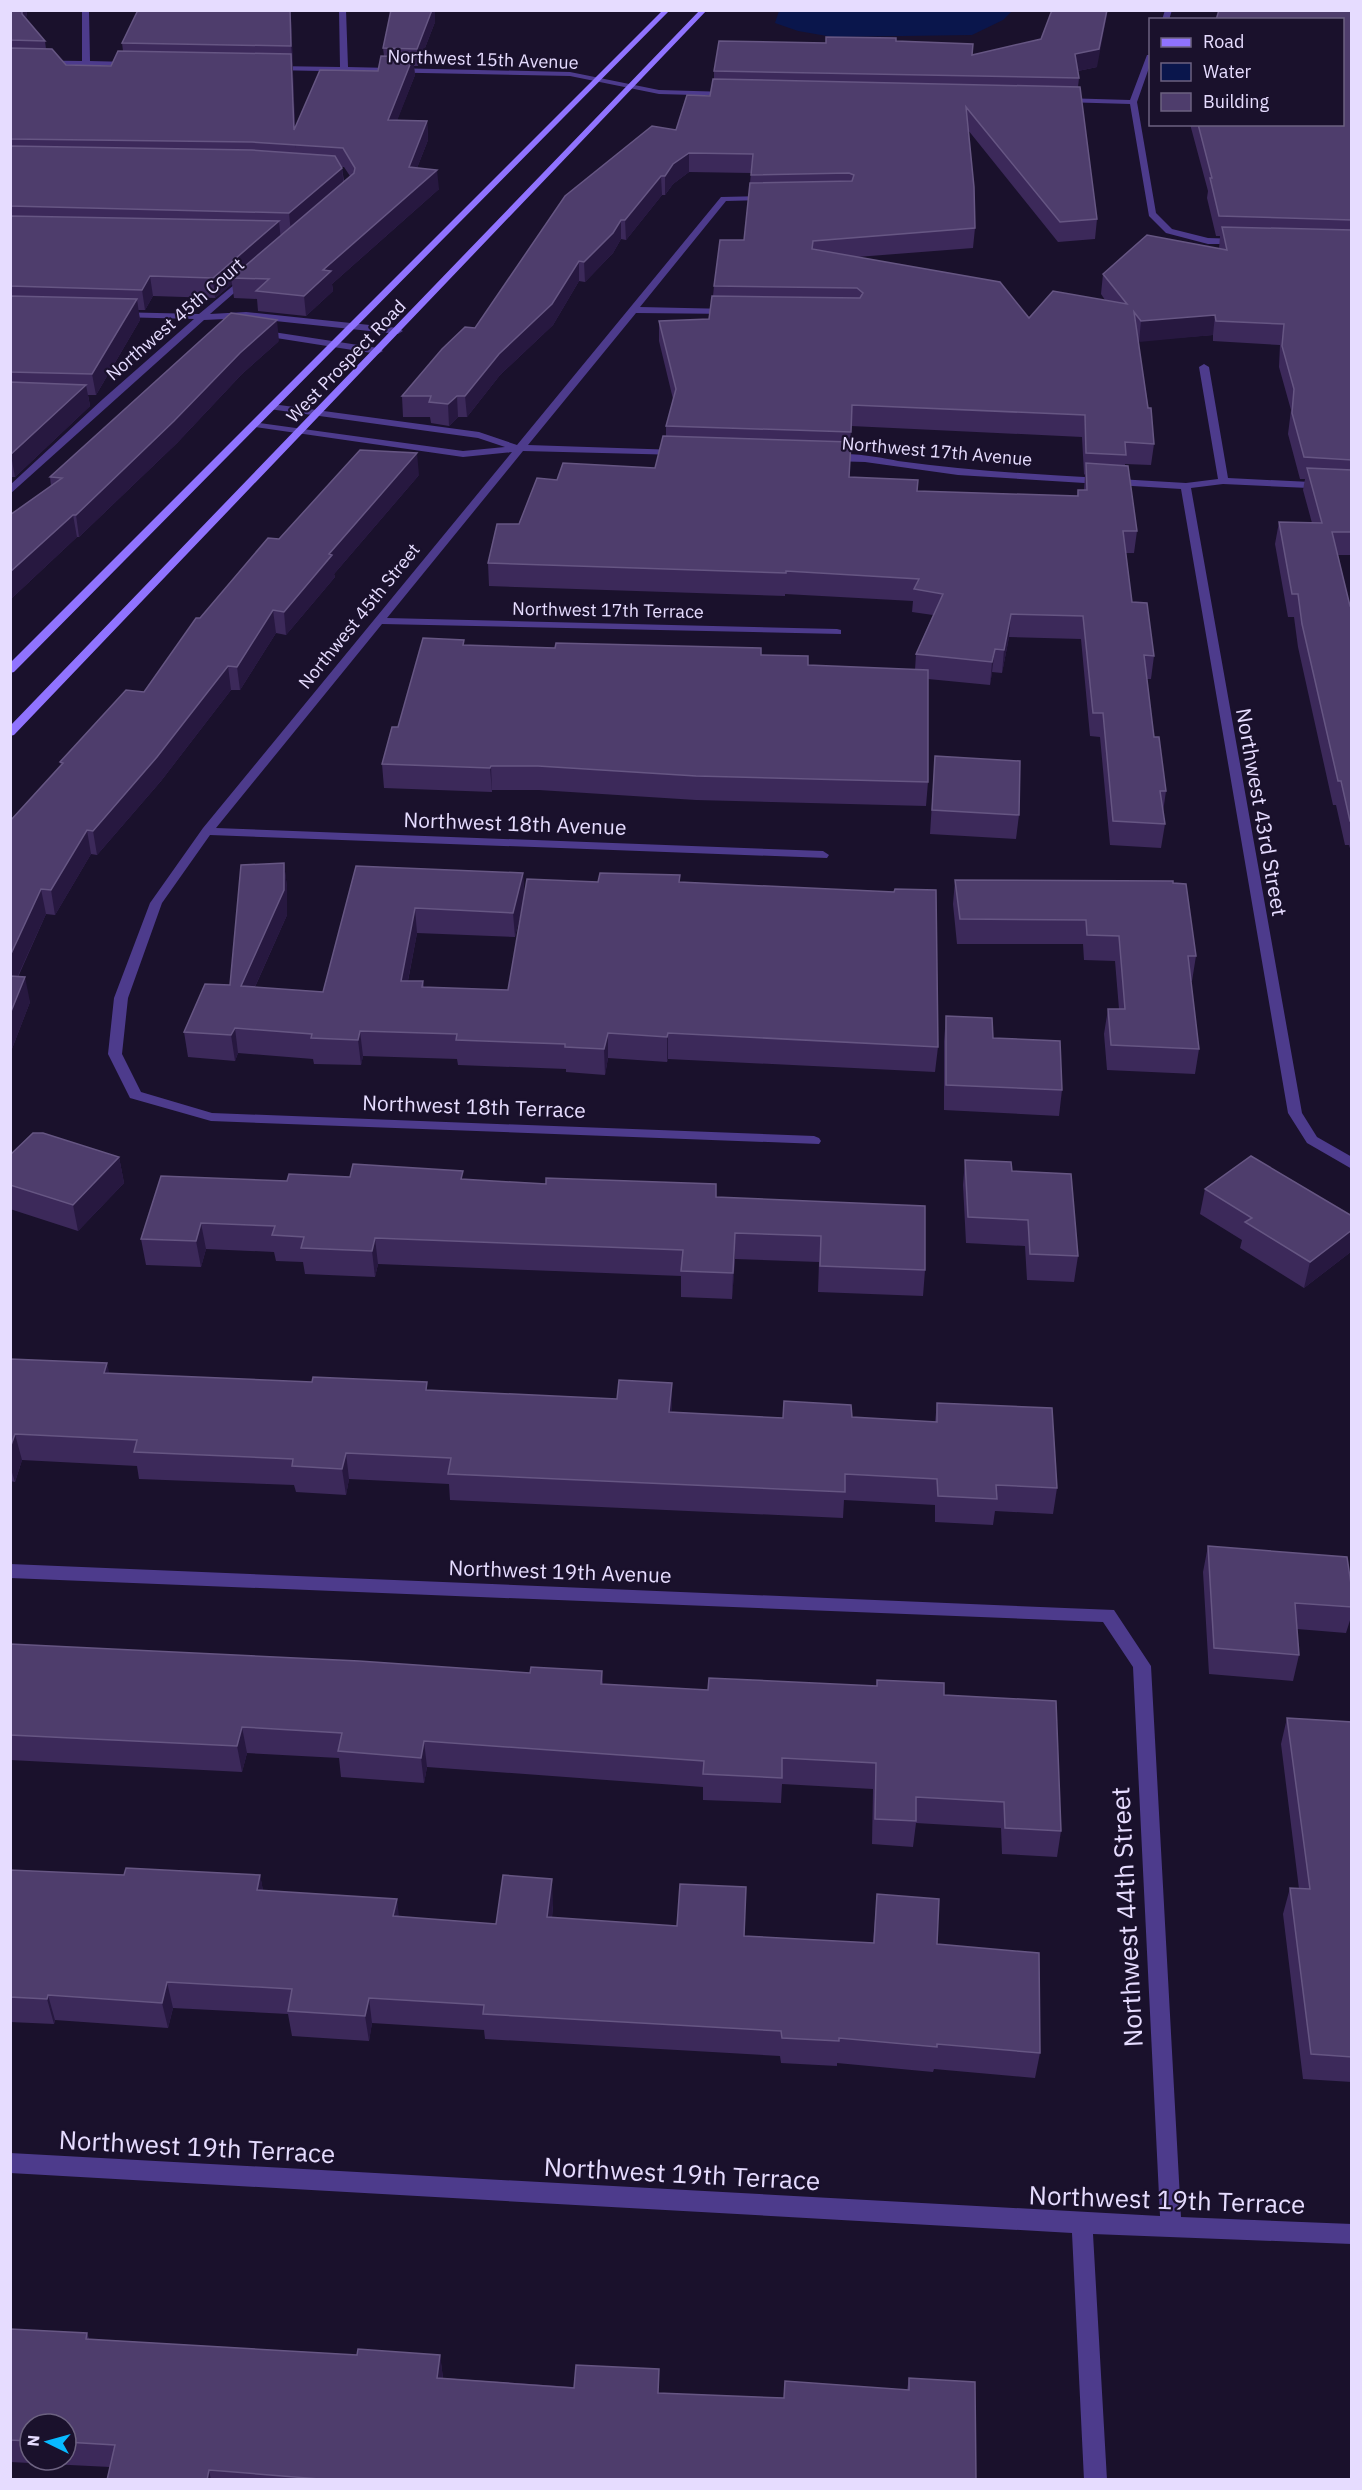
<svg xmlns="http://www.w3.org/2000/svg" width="1362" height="2490" font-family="'IBM Plex Sans',sans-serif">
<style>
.water{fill:#0a164c}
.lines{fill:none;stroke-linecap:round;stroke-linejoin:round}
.minor{fill:#4d3b8c;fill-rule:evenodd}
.secondary{fill:#9073ff;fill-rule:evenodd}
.wall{fill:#3c295a;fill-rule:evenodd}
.shaded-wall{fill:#271840}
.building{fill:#4e3d6c;stroke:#665683;stroke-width:1.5}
.labels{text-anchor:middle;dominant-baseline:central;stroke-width:4.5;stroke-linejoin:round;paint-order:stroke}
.far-street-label{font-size:18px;fill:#e6dcff;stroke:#1a112c}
.street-label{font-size:21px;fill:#e6dcff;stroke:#1a112c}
.near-street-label{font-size:26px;fill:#e6dcff;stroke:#1a112c}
</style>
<rect width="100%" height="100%" fill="#1a112c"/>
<path class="water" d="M779,11V10L1012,11L1003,20L972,35L833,37L798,31L775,23Z"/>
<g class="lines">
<path class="minor" d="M82,10H89L90,61L130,62L133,66L10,64V60L82,61Z
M339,10H346L348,67L570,72L659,90L729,92L733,94L729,96L659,94L570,76L271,70L274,66L340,67Z
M1165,10H1172L1169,20H1162Z
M1147,55H1150V65L1137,102L1156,213L1172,229L1208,238L1239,239L1242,240V244H1208L1166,233L1149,216L1130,104L1062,102L1058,100L1062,98L1130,100Z
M770,196V200H767L726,201L640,307L730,309L734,312L733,314L636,313L528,445L678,450L683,453L681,455L523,451L387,618L837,629L841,630V634L382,624L216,828L823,851L829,855L827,858L210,835L162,903L128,998L122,1054L141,1092L212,1113L814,1136L819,1138L821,1141L819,1144L211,1121L130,1098L108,1054L114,998L150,903L203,828L512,452L463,457L255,427L252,426V422L463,451L505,447L478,438L269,409V405L272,404L479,432L517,445L721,197Z
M246,275L249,276V280L210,314L246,312L398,328L403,331L398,334L246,318L204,320L10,494V485L103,399L194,319L118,317L115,316V312L199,314Z
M260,330L378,348L383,351L378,354L257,335V331Z
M1204,364L1209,367L1228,478L1352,484V490L1223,484L1191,488L1302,1113L1317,1137L1352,1157V1169L1307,1143L1288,1113L1181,489L958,475L865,462L831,461L826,458C837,449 883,458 898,461C993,474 1090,477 1186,483L1218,479L1199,367Z
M10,1564L1114,1610L1151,1666L1181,2217L1352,2224V2244L1093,2234L1107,2480H1084L1072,2233L10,2173V2153L1160,2216L1133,1667L1103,1622L10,1578Z"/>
<path class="secondary" d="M663,10H670L14,672L10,673V663Z
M700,10H707L14,735L10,736V726Z"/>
</g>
<path class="wall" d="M10,10H27L26,19L45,41L46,49L66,65L111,66L123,51L122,43L291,18L295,128L378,71L384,56L383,48L435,22L418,66H414L415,75L397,120L427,121L428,140L417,168L439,189L332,284L333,291L306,316L258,311L257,299L234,298L232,284L215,298L153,296L145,310H138L140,320L96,395H88L90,406L15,477H10ZM341,167H344L350,176L344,181L342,168Z
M1352,10V555H1338L1350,606H1352V855L1349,845H1345L1336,805H1333L1298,647L1294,617H1288L1275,544L1279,522L1312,523L1303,490L1305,479H1300L1288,434L1291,410L1279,367L1280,345L1213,341V335L1138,341L1154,444L1151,465L1125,464V466L1137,531L1134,553H1126L1132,602L1154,656L1151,679H1147L1154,737L1166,791L1163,812L1165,824L1161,848L1110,845L1100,737L1090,736L1081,639L1009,637L1002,673L992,672L990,685L928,679V782L926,806L696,800L539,790H492V792L384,788L382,764L398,727L464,645L761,655L808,665L915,670L916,654L933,615L912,612L913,601L785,594V596L489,586L488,563L557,480L655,468L666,436V426L673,399L659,341V321L709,319L713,296L714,286L744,240L751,173L689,172L673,184L665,195H662L626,240L621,239L613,253L585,282L579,281L553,325L500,375L467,417H458L449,426L431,423L430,417H403L402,396L475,328L710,96L714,79V71L826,43L896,41L972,55L1097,67L1078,71L1079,78L1078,87L1097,219L1095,239L1058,242L968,130L975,228L973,248L857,257L1029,318L1105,300L1101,294L1103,274L1219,249L1220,236H1216L1207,198L1208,191L1190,124H1342ZM851,426L1082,437L1084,474L1085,475L1084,490H1078L1077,496L918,491L849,477Z
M279,341L242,374L177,443L79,537H77L12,598L10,597V515L51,486L50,477Z
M419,475L334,574L335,577L286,635L276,633L240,690H231L161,781L97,855L91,854L55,915L46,914L18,977L30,1002L10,1054V821L61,765L60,762L144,692L200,618L279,539Z
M935,756L1019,815L1016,839L930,834Z
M284,863L287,888V915L255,987L323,992L356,866L523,873L524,898L515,937L417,933L408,981H423L424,987L508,990L598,882H680L938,1047L935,1072L668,1059L667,1062L608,1058L605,1075L566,1072V1069L458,1065L457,1059L363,1056L361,1065L314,1064L313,1059L238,1053L235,1061L188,1057L184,1032L230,985Z
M955,880L1173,881L1196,956L1192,981H1191L1199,1049L1195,1074L1107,1070L1104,1034L1108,1009H1119L1115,961L1084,960L1083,944H957L953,904Z
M946,1016L993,1038L1062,1090L1059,1116L944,1110V1041Z
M10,1155L119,1157L124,1183L78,1231L10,1209Z
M965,1160L1078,1256L1074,1282L1027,1280L1025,1246L966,1243L963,1185Z
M350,1177L463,1180L546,1184H716V1197L925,1270L923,1296L818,1292L819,1262L735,1259L732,1299L681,1297V1276L378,1264L375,1277L305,1274L303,1262L276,1261L274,1252L206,1249L201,1267L146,1265L141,1239L287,1181Z
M1205,1189L1352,1216V1251L1304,1288L1240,1248L1242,1240L1200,1214Z
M10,1359L109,1373L428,1390L672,1412L783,1418L852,1417L935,1422L937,1403L1057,1488L1053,1514L995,1511L993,1525L935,1522V1505L844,1500L843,1518L450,1500L449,1484L349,1479L346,1495L296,1492L294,1485L139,1479L137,1466L22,1460L15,1482L10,1481Z
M1208,1546L1352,1591V1614L1346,1633L1297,1629L1299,1655L1293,1681L1209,1674L1203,1572Z
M10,1644L530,1673L602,1671L603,1684L708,1690L944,1695L1061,1831L1057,1857L1002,1854L1001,1828L916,1823L913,1847L872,1844L873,1789L782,1784L781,1803L703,1800V1787L427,1767L424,1783L341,1777L339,1758L247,1753L242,1772L10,1760Z
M1287,1718L1352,1722V2082L1303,2079L1283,1914L1290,1888L1299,1889L1281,1744Z
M10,1870L124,1875H260L263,1891L399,1917L496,1924L553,1905L552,1918L745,1936L873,1943L877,1894L937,1944L1040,2053L1035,2078L934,2069L933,2072L837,2063V2066L781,2063L780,2056L485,2039L484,2030L372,2023L369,2041L292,2036L288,2014L173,2008L168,2028L55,2020L54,2024L10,2022Z
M10,2329L87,2333L89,2339L357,2355H440L443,2378L659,2393L784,2398L907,2390L909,2378L976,2480H107L110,2467L10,2462ZM30,2424H66V2460H30Z"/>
<path class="shaded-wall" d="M22,10H27L24,31L22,14Z
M290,10L291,18L293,64L291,46Z
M429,10H435V22L418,66L417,49Z
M1107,10H1108L1097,67L1073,72L1075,54Z
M291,54L293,72L296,149L294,130Z
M413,57L415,75L390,139L388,120Z
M427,121L428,140L410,186L409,167Z
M689,153V172L673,184L665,195V176L673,164Z
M342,168L344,188L291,233L289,213Z
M437,170L439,189L332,284L333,291L306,316L304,296L323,270Z
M661,176L662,195L626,240L625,220Z
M621,220V239L613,253L585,282L584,262Z
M279,221L281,241L231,278L232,284L215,298L213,278Z
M579,261V281L553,325L500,375L467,417L465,396L499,354Z
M150,276L153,296L145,310L142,290Z
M137,299L140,320L96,395L92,374Z
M1215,315L1213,335L1139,342L1141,321Z
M277,320L279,341L242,374L177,443L79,537L76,515L240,353Z
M86,385L90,406L15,477L11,455Z
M457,396L458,417L449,426L448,404Z
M417,453L419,475L334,574L335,577L286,635L284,612L329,554Z
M73,515L77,537L12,598L10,588V572Z
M273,610L276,633L240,690L237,667Z
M1011,614L1009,637L1002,673L1004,650Z
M995,649L992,672L990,685L992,662Z
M228,666L231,690L161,781L97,855L93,831Z
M491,766L492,790V792L490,768Z
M87,830L91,854L55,915L51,890Z
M284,863L287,888V915L244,1011L241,986Z
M523,873L524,898L515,937L513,913Z
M41,889L46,914L10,993V956Z
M415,908L417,933L403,1006L401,981Z
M25,977L30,1002L10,1054V1014Z
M235,1028L238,1053L235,1061L231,1035Z
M360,1031L363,1056L361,1065L358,1040Z
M608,1033V1058L605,1075L604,1049Z
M668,1033V1059L667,1062V1037Z
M119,1157L124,1183L78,1231L73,1205Z
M201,1223L206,1249L201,1267L196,1241Z
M1352,1230V1251L1304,1288L1310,1262Z
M735,1233V1259L732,1299L733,1273Z
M375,1238L378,1264L375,1277L372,1251Z
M107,1363L113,1389L104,1373Z
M672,1383V1409L670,1438L669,1412Z
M15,1434L22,1460L15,1482L10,1466V1448Z
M346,1453L349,1479L346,1495L342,1469Z
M242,1727L247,1753L242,1772L237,1746Z
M424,1741L427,1767L424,1783L421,1758Z
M260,1875L265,1900L257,1890Z
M552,1879L553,1905L549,1943L547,1917Z
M397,1899L400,1925L393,1916Z
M167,1982L173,2008L168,2028L162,2003Z
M48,1995L55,2020L54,2024L47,1999Z
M369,1998L372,2023L369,2041L365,2016Z
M440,2355L443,2379L437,2378Z
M209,2470L211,2480H207Z"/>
<path class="building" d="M10,10H22V14L45,41L10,40Z
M138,10H290L291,46L122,43Z
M391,10H432L417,49L383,48Z
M1052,10H1107L1099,49L1075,54L1079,78L714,71L719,41L826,43V37L896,38V41L973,44L972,55L1041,39Z
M1219,10H1352V220L1219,216L1210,178H1212L1198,124H1342V20H1216Z
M10,48L52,49L66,65L111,66L118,51L291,54L294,130L320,70L378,71L381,56L413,57L388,120L427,121L409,167L437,170L323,270L331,271L304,296L256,291L269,279L231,278L354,173L355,168L343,148L252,142L10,139Z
M713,79L1080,87L1097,219L1060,222L966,107L974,187L975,228L813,241L812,249L1000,282L1029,318L1053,291L1127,304L1103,274L1147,235L1227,250L1222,227L1352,230V460L1304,457L1292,413L1294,389L1282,346L1284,324L1216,321L1215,315L1141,321L1134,312L1148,408H1151L1154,444L1125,442L1126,455L1086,453L1085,415L852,405L851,432L666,426L676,389L659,321L709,319L712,296L860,298L863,293L857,288L714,286L720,240H744L750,183L852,181L854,175L849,173L751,175L753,154L689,153L673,164L665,176H661L625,220H621L613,233L584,262L579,261L552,304L499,354L465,396H457L448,404L429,402L431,396H402L442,349L465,327L475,328L565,196L652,126L676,130L687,95L710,96Z
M10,146L252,150L335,156L342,168L289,213L10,206Z
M10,216L279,221L213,278L150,276L142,290L10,286Z
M10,296L137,299L92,374L10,372Z
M231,313L277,320L240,353L174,421L76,515H73L10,572V515L62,478L50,477Z
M10,382L86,385L10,455Z
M663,436L851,442L849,477L918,480L917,491L1078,496V490H1087L1086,463L1128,466L1137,531H1123L1132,602L1147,603L1154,656L1144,655L1154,737H1159L1166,791H1160L1165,824L1113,821L1103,713H1093L1083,616L1011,614L1004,650L995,649L992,662L916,654L943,594L914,589L919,579L786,571V573L488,563L497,524H519L537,478L557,480L563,463L655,468Z
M360,450L417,453L329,554L332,555L284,612L273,610L237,667L228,666L157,757L93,831L87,830L51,890L41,889L10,956V821L63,763L60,762L126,690L144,692L196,618H200L268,538L279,539Z
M1307,468L1352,470V532H1332L1350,606H1352V821H1350L1341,781H1338L1302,624L1298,594H1292L1279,522L1322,523Z
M423,638L464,640L463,645L555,648L556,643L761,648V655L808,656V665L928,670V782L696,776L538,766H491L490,768L382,764L392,727H398Z
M935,756L1020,761L1019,815L932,810Z
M284,863V890L241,986L323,992L356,866L523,873L513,913L415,908L401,981H423L422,987L508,990L527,879L598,882L600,873L680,875L679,882L894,892L895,889L936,890L938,1047L668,1033L667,1037L608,1033L604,1049L565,1047V1044L456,1040L457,1034L360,1031L358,1040L311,1038L312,1034L235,1028L231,1035L184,1032L205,984L230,985L241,865Z
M955,880L1173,881V883L1186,884L1196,956H1188L1199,1049L1111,1045L1108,1009H1125L1119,936L1087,935L1086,920L960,919Z
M10,976L25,977L10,1014Z
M946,1016L992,1018L993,1038L1060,1041L1062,1090L946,1085Z
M33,1133H43L119,1157L73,1205L10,1185V1155Z
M1251,1156L1352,1216V1230L1310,1262L1245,1222L1252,1218L1205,1189Z
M965,1160L1011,1162L1012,1171L1071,1174L1078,1256L1030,1254L1028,1220L968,1217Z
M353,1164L463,1171L461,1179L546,1184V1178L716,1184V1197L925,1206V1270L820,1266L821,1236L735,1233L733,1273L681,1271L683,1250L375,1238L372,1251L301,1248L304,1237L272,1235L275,1226L201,1223L196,1241L141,1239L161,1176L287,1181L289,1174L350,1177Z
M10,1359L107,1363L104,1373L312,1382L313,1377L427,1382L426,1390L617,1399L619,1380L672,1383L669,1412L783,1418L784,1401L851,1405L852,1417L937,1422V1403L1052,1408L1057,1488L996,1485L997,1499L938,1496L937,1479L845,1474V1492L448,1474L451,1458L346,1453L342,1469L292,1466L293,1459L134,1452L137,1440L15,1434L10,1448Z
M1208,1546L1347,1557L1352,1591V1607L1295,1603L1299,1655L1214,1648Z
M10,1644L359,1661L530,1673L531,1667L602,1671L601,1684L708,1690L709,1678L877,1686V1680L944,1683V1695L1056,1701L1061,1831L1005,1828L1004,1802L916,1797V1821L875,1819L876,1763L782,1758V1778L703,1774L704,1761L424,1741L421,1758L338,1751L342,1733L242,1727L237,1746L10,1735Z
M1287,1718L1352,1722V2057L1311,2054L1290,1888L1310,1889Z
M126,1868L260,1875L257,1890L397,1899L393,1916L496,1924L503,1875L552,1879L547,1917L677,1926L680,1884L746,1887L744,1936L874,1943L877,1894L939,1899L937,1944L1039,1953L1040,2053L937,2044V2047L839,2038V2041L782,2038L781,2031L483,2014L484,2005L369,1998L365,2016L288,2011L292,1989L167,1982L162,2003L48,1995L47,1999L10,1997V1870L124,1875Z
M10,2329L87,2333L86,2339L357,2355L358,2349L440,2355L437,2378L574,2388L576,2365L659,2369L658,2393L784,2398L785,2381L909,2390V2378L975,2382L976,2480H332L209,2470L207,2480H107L115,2445L66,2442V2424H30V2441L10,2440Z"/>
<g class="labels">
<g class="far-street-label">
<text transform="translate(483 59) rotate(2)">Northwest 15th Avenue</text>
<text transform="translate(175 319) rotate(-41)">Northwest 45th Court</text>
<text transform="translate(346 361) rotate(-46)">West Prospect Road</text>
<text transform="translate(937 451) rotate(5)">Northwest 17th Avenue</text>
<text transform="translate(608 610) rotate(1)">Northwest 17th Terrace</text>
<text transform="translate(359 616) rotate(-51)">Northwest 45th Street</text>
</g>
<g class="street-label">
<text transform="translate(1262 812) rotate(80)">Northwest 43rd Street</text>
<text transform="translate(515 823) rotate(2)">Northwest 18th Avenue</text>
<text transform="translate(474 1106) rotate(2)">Northwest 18th Terrace</text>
<text transform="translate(560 1571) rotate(2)">Northwest 19th Avenue</text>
</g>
<g class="near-street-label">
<text transform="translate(1126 1917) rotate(-93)">Northwest 44th Street</text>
<text transform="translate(197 2146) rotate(3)">Northwest 19th Terrace</text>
<text transform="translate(682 2173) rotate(3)">Northwest 19th Terrace</text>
<text transform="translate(1167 2199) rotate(2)">Northwest 19th Terrace</text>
</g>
</g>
<rect width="1362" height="2490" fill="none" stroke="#e6dcff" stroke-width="24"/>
<rect x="1149" y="18" width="195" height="108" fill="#1a112c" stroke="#6c6280" stroke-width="1.5"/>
<rect x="1161" y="38" width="30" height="9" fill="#9073ff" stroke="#6c6280" stroke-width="1.5"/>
<text x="1203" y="48" font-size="18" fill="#e6dcff">Road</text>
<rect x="1161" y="63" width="30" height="18" fill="#0a164c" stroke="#6c6280" stroke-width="1.5"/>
<text x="1203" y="78" font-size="18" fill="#e6dcff">Water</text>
<rect x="1161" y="93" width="30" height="18" fill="#4e3d6c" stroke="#6c6280" stroke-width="1.5"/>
<text x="1203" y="108" font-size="18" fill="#e6dcff">Building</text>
<g transform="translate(48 2442) rotate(275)"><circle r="28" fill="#1a112c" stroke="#6c6280" stroke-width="1.5"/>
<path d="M0-4.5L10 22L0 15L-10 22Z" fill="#08baff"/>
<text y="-9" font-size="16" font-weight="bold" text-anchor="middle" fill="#e6dcff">N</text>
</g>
</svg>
